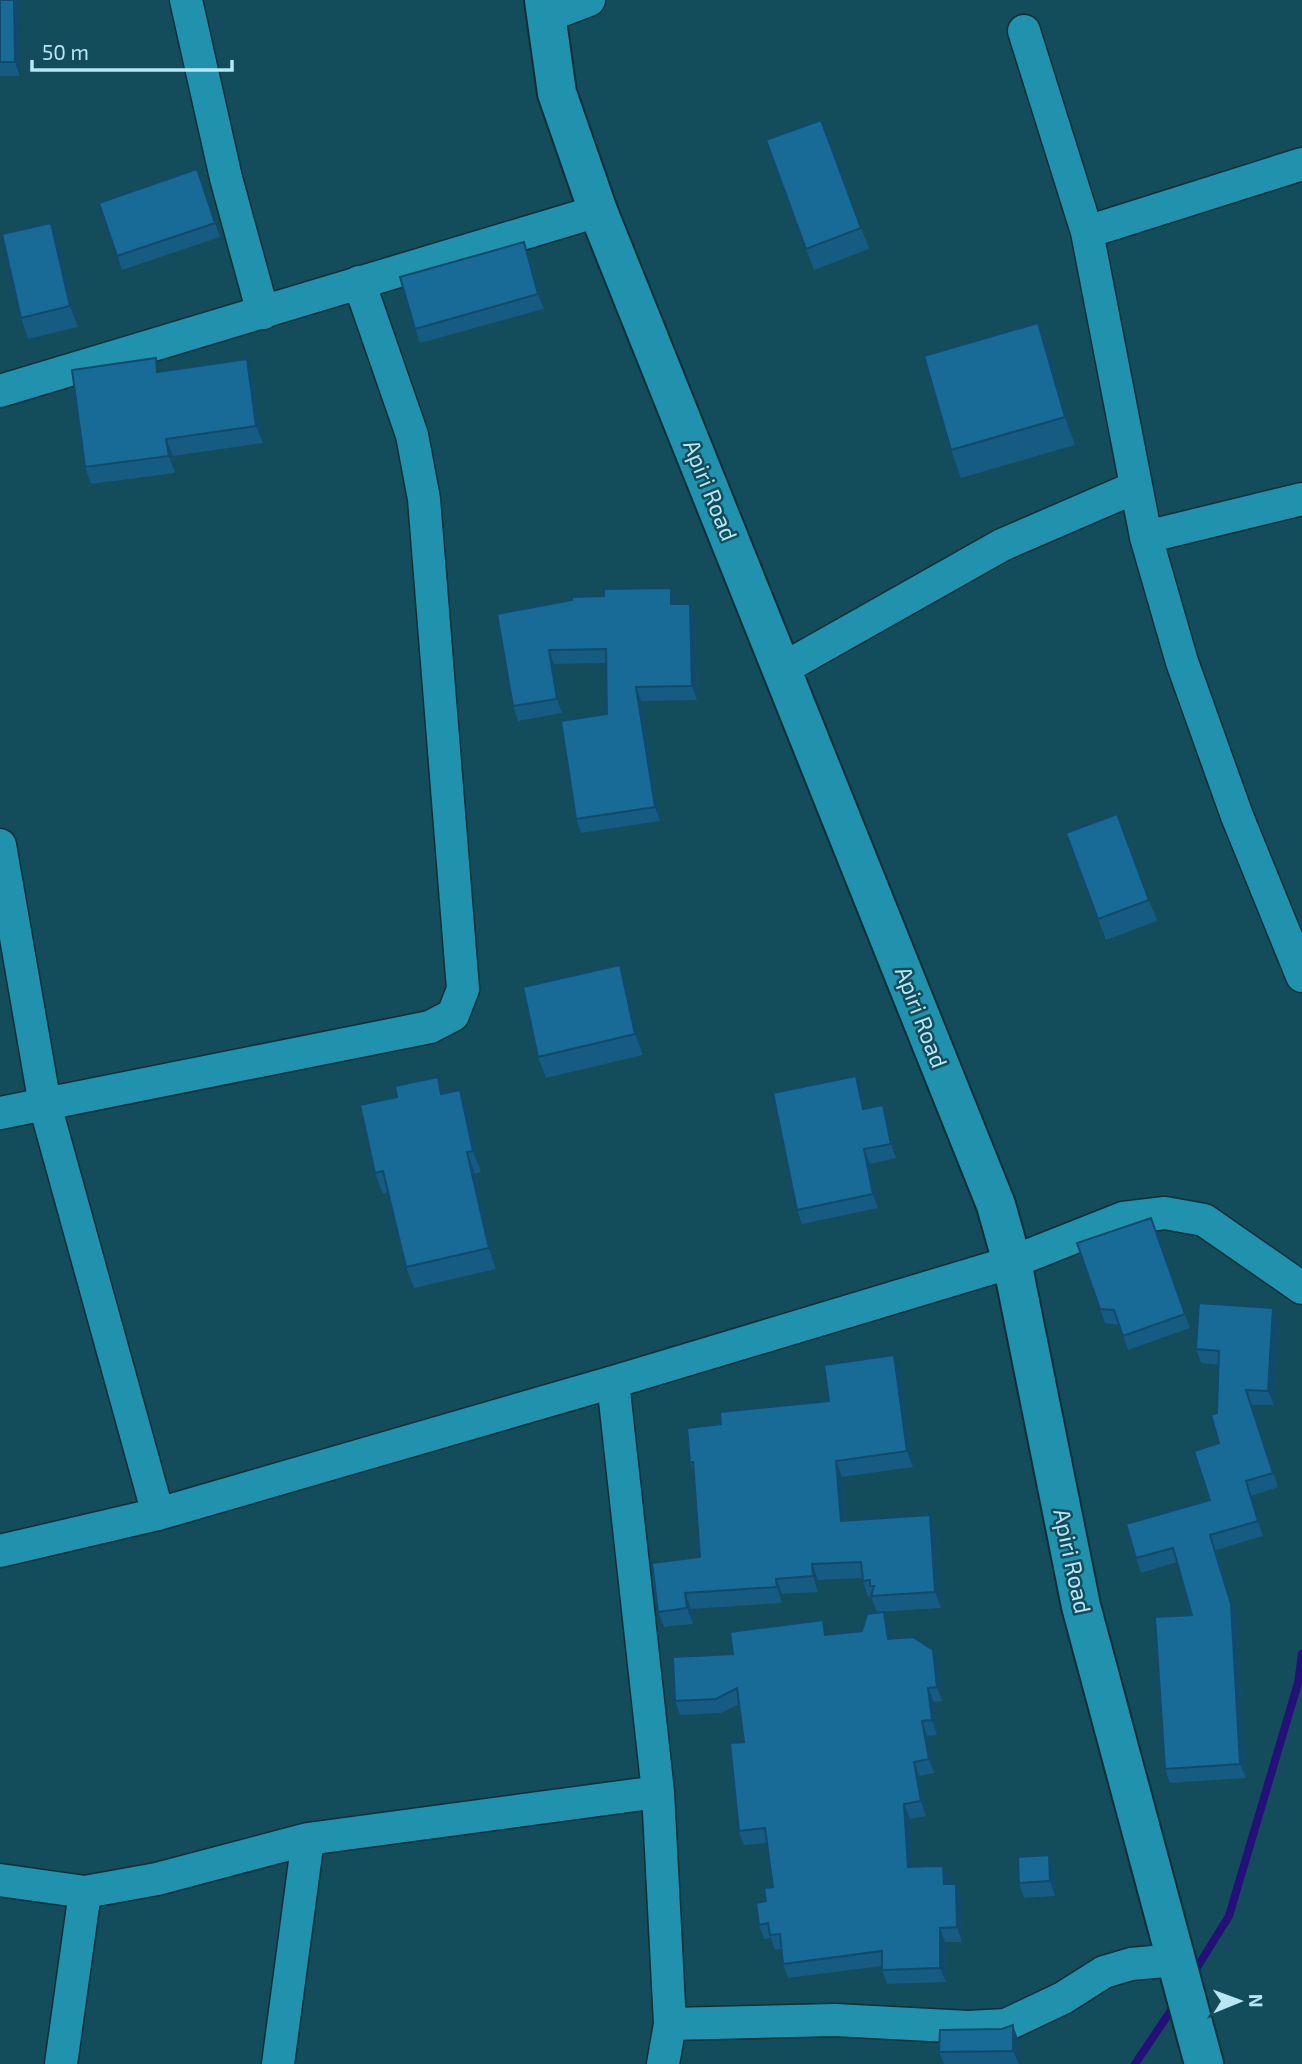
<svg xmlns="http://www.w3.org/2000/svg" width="1302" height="2064" font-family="'Exo 2',sans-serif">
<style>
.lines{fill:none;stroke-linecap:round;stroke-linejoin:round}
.stream{stroke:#251079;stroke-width:8}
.minor-casing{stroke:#0f3039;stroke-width:35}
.tertiary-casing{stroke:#0f3039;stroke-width:42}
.minor{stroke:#2092ae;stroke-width:32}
.tertiary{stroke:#2092ae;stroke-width:38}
.wall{fill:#155b82}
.shaded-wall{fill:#114a6a}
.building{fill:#186a97;stroke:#114a6a;stroke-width:2}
.labels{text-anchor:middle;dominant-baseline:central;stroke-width:5;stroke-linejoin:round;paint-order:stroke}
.street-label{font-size:23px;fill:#b7e6f4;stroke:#134c5b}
</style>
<rect width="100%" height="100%" fill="#134c5b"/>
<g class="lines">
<path class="stream" d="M1193,1974L1229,1916L1298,1683L1302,1654
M1135,2064L1176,2003"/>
<defs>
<path id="minor" d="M186,0L226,178L263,313
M547,16L589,0
M1024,31L1087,232L1146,537L1182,662L1237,816L1302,976
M1087,232L1302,164
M0,391L598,211
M1146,537L1302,499
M784,668L1002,545L1136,487
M0,845L45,1105L158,1514
M0,1113L430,1027L453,1015L463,989L424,499L412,435L359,282
M613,1382L658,1792L670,2024L663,2064
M0,1551L158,1514L613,1382L1012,1262L1123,1218L1165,1213L1204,1220L1302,1288
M0,1880L85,1892L157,1879L308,1839L658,1792
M670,2024L835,2020L968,2027L1006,2025L1063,1998L1104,1972L1131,1964L1176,1960
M61,2064L85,1892
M278,2064L308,1839"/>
<path id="tertiary" d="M544,0L557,93L598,211L996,1205L1012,1262L1081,1606L1204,2064"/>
</defs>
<use href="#minor" class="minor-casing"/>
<use href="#tertiary" class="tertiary-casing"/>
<use href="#minor" class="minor"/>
<use href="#tertiary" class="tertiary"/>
</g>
<path class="wall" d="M0,0L20,76H0Z
M821,120L869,249L814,270L766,140Z
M197,169L220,237L122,270L99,203Z
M51,223L58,244L78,327L28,339L21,318Z
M529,257L544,309L420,343L415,329Z
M1048,350L1075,445L961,478L951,450Z
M160,371L253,376L263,443L173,456L175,473L91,484L85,467Z
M671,588L676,604H690L695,618L697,700L641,701L660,821L581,833L576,819L607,714L606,663L554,664L562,713L518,721L513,706L497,614L604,596Z
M1117,814L1157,921L1106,940L1066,833Z
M620,965L627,986L643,1055L546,1078L538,1057Z
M460,1090L468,1111L481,1172L475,1174L496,1269L414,1288L406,1267L388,1192L383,1194L375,1173L444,1094Z
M862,1090L865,1108L883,1105L888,1119L896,1158L870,1164L878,1208L802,1224L797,1210Z
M1151,1218L1190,1328L1128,1350L1119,1325L1105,1323L1077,1243Z
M1279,1323L1274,1405H1251L1278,1487L1251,1496L1263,1536L1216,1550L1236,1619L1246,1778L1170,1783L1165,1769L1192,1615L1177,1562L1141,1573L1136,1558L1210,1500L1219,1443L1217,1413L1219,1365L1201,1363L1196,1349Z
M900,1371L913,1467L842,1477L846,1521L936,1531L941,1608L877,1612L871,1597H868L862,1578L818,1580V1592L782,1594V1603L691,1609L693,1624L664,1627L658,1612L700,1557L694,1473L690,1462L721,1424L829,1401Z
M884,1612L890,1626L891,1639L938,1664L942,1701L934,1702L937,1735L927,1736L934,1773L919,1776L926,1816L910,1819L912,1866H943L949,1880V1884H956L961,1898L962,1942H945L946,1982L887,1984L882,1970V1966L788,1978L783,1964L781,1949L775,1950L771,1938L764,1939L759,1925L766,1901L773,1887L767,1843L744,1845L739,1831L744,1742L739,1704L721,1713L680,1715L675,1701L733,1654L828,1635L862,1631Z
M1049,1855L1054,1869L1055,1896L1024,1898L1019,1883Z
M1018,2039L1019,2064H944L939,2052Z"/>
<path class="shaded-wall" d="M14,0H19L20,76L15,62Z
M51,223L58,244L78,327L70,306Z
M524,242L529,257L544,309L538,294Z
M1038,323L1048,350L1075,445L1065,417Z
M247,359L253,376L263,443L256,426Z
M166,439L173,456L175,473L169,456Z
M671,588L676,602V619L671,604Z
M690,604L695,618L697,700L692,686Z
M549,650L554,664L562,713L557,699Z
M636,687L641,701L660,821L655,807Z
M620,965L627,986L643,1055L635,1034Z
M856,1076L862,1090L868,1123L863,1109Z
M460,1090L468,1111L481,1172L473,1151Z
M883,1105L888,1119L896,1158L891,1144Z
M864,1149L870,1164L878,1208L873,1194Z
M467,1152L475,1174L496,1269L489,1248Z
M1273,1308L1279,1323L1274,1405L1268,1391Z
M894,1355L900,1371L913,1467L907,1451Z
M836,1461L842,1477L847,1537L841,1521Z
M1246,1481L1251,1496L1263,1536L1258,1521Z
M930,1515L936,1531L941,1608L935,1592Z
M1210,1535L1236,1619L1246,1778L1240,1764Z
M812,1564L818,1580V1592L813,1576Z
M776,1579L782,1594V1603L777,1587Z
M685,1593L691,1609L693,1624L687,1608Z
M884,1612L890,1626L894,1653L888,1639Z
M823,1620L828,1634L830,1649L825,1635Z
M933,1650L938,1664L942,1701L937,1687Z
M928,1688L934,1702L937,1735L932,1720Z
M922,1721L927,1736L934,1773L929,1759Z
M914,1762L919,1776L926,1816L921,1801Z
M904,1804L910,1819L913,1881L908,1867Z
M1049,1855L1054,1869L1055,1896L1050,1881Z
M943,1866L949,1880V1899L944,1884Z
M956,1884L961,1898L962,1942L957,1927Z
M940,1928L945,1942L946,1982L940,1968Z
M1013,2025L1018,2039L1019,2064L1013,2051Z"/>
<path class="building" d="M0,0H14L15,62H0Z
M821,120L861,228L806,249L766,140Z
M197,169L215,223L117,256L99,203Z
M51,223L70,306L21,318L2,234Z
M524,242L538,294L415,329L400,277Z
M1038,323L1065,417L951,450L924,356Z
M156,358L157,372L247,359L256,426L166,439L169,456L85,467L72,370Z
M671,588V604H690L692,686L636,687L655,807L576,819L561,721L607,714L606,649L549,650L557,699L513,706L497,614L572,600V597L604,596V589Z
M1117,814L1149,900L1098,919L1066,833Z
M620,965L635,1034L538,1057L523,987Z
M856,1076L863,1109L883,1105L891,1144L864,1149L873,1194L797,1210L773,1093Z
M438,1077L441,1094L460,1090L473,1151L467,1152L489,1248L406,1267L383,1171L375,1173L360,1105L397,1097L395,1086Z
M1151,1218L1185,1314L1123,1336L1114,1310L1100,1309L1077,1243Z
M1199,1303L1273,1308L1268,1391L1246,1390L1273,1473L1246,1481L1258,1521L1210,1535L1231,1604L1240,1764L1165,1769L1155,1617L1192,1615L1173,1548L1136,1558L1126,1524L1210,1500L1194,1451L1219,1443L1211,1415L1217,1413L1219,1351L1196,1349Z
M894,1355L907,1451L836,1461L841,1521L930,1515L935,1592L871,1596L874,1586H870V1580L863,1581L861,1562L812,1564L813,1576L776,1579L777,1587L685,1593L687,1608L658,1612L652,1563L700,1557L693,1462H690L687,1428L721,1424L720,1412L829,1401L824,1365Z
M884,1612L888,1639L913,1637L933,1650L937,1687L928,1688L932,1720L922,1721L929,1759L914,1762L921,1801L904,1804L908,1867L943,1866L944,1884H956L957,1927L940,1928V1968L882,1970V1951L783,1964L780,1934L770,1935L768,1923L759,1925L756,1903L766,1901L764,1888L773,1887L765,1828L739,1831L730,1743L744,1742L737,1688L716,1699L675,1701L673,1657L733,1654L730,1632L823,1620L825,1635L862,1631L867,1614Z
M1049,1855L1050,1881L1019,1883L1018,1857Z
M1013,2025V2051L939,2052L940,2030L1002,2029Z"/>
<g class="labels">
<g class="street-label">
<text transform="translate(711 490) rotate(68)">Apiri Road</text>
<text transform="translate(922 1017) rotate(69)">Apiri Road</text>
<text transform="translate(1073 1561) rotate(78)">Apiri Road</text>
</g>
</g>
<g transform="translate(1239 2001) rotate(89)" stroke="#134c5b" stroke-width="5" paint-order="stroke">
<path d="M0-5L12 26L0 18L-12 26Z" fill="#b7e6f4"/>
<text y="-10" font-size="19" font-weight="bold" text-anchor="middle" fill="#b7e6f4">N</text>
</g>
<path d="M32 60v10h200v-10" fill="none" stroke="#b7e6f4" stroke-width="3.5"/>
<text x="42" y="60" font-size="21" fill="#b7e6f4" stroke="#134c5b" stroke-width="5" paint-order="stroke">50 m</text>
</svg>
